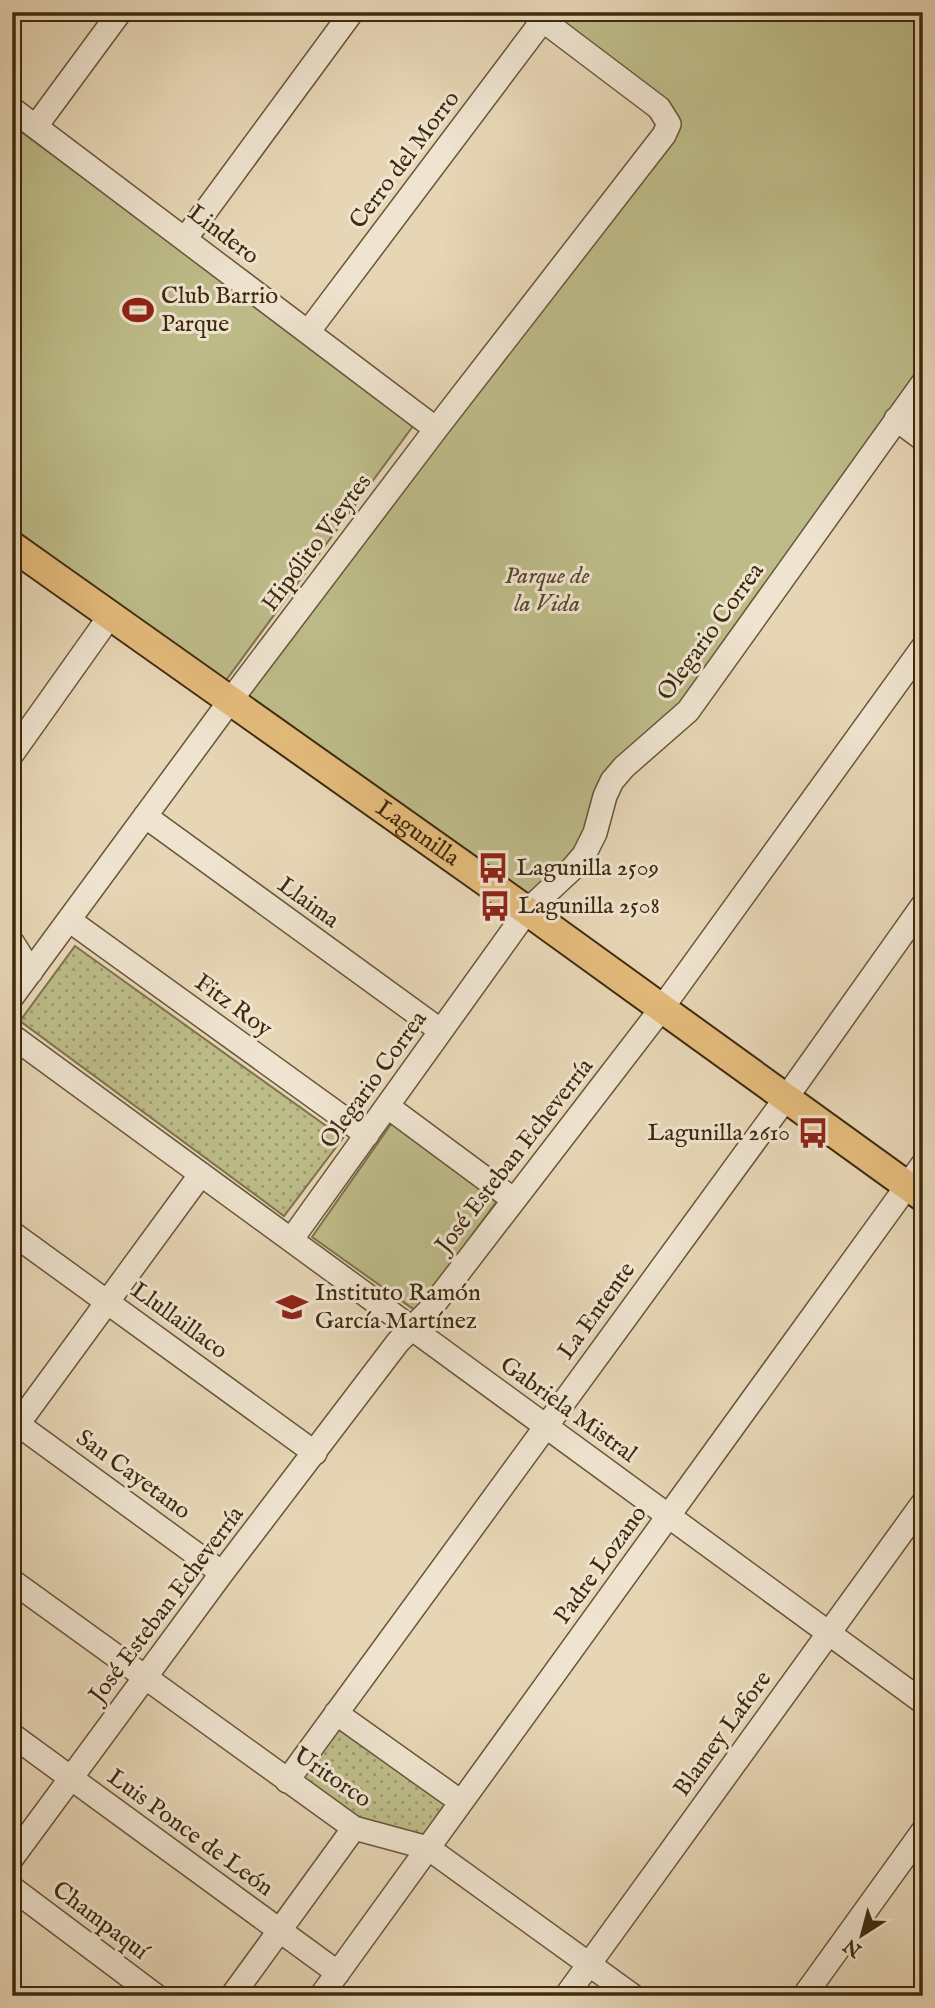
<svg xmlns="http://www.w3.org/2000/svg" width="935" height="2008" font-family="'IM FELL English',serif">
<style>
.grass{fill:url(#grass-dots);stroke:#7e734c;stroke-width:2}
.green{fill:#bdbc89;stroke:#7e734c;stroke-width:2}
.lines{fill:none;stroke-linecap:round;stroke-linejoin:round}
.minor-casing{stroke:#695538;stroke-width:26}
.major-casing{stroke:#3f2a0e;stroke-width:32}
.minor{stroke:#efe4d0;stroke-width:23}
.major{stroke:#e4bb7b;stroke-width:28}
.labels{text-anchor:middle;dominant-baseline:central;stroke-width:6;stroke-linejoin:round;paint-order:stroke}
.street-label{font-size:24px;fill:#3f2a0e;stroke:#efe4d0}
.poi-label{font-size:24px;fill:#3f2a0e;stroke:#efe4d0;text-anchor:start}
.park-label{font-size:24px;font-style:italic;fill:#584727;stroke:#efe4d0}
</style>
<defs>
<pattern id="grass-dots" width="8" height="8" patternUnits="userSpaceOnUse" patternTransform="scale(1.75)"><rect width="8" height="8" fill="#bdbc89"/><path d="M2 2h.1M6 6h.1" fill="none" stroke="#9b996e" stroke-width="1.8" stroke-linecap="round"/></pattern>
</defs>
<rect width="100%" height="100%" fill="#e7d6b6"/>
<filter id="stains"><feTurbulence type="fractalNoise" baseFrequency=".00286" numOctaves="4"/><feColorMatrix values="0 0 0 0 .2 0 0 0 0 .09 0 0 0 0 .02 0 0 0 .5 -.17"/></filter>
<radialGradient id="worn" r=".72"><stop offset=".6" stop-color="#630" stop-opacity="0"/><stop offset="1" stop-color="#630" stop-opacity=".3"/></radialGradient>
<path class="grass" d="M75,946L343,1138L284,1216L20,1021Z
M337,1722L451,1803L426,1837L352,1818L297,1779Z"/>
<path class="green" d="M532,12H923V383L688,711L624,767L595,833L527,911L230,701L669,124Z
M12,125L416,422L224,683L12,527Z
M394,1120L500,1197L416,1311L312,1237Z"/>
<g class="lines">
<defs>
<path id="minor" d="M12,109L436,429
M36,126L120,12
M185,239L352,12
M308,332L543,20
M896,419L923,439
M12,754L110,616
M145,816L441,1031
M69,920L367,1135
M12,942L31,972
M12,997L230,701L436,429L664,135L669,124L659,108L532,12
M12,1036L923,1702
M387,1106L514,1200
M12,1233L315,1453
M291,1240L527,911L572,869L584,855L595,833L605,796L612,781L624,767L688,711L923,383
M12,1420L222,1573
M12,1432L201,1174
M12,1581L354,1828L428,1848L633,1996
M336,1713L461,1802
M12,1735L338,1973
M287,1781L786,1098L923,905
M12,1858L222,1573L398,1342L428,1312L662,1008L923,647
M12,1888L156,1996
M232,1996L354,1828
M321,1996L923,1164
M566,1996L923,1503
M804,1996L923,1831"/>
<g id="major">
<path id="s1" d="M12,546L512,900L923,1197"/>
</g>
</defs>
<use href="#minor" class="minor-casing"/>
<use href="#major" class="major-casing"/>
<use href="#minor" class="minor"/>
<use href="#major" class="major"/>
</g>
<defs>
<symbol id="stadium-bare" viewBox="-9 -9 18 18"><path d="M0-5a6.5 5 0 1 0 0 10a6.5 5 0 1 0 0-10ZM-3.5-1.8h7v3.6h-7Z" fill="#8f2418" stroke="#efe4d0" stroke-width="2.5" paint-order="stroke"/></symbol>
<symbol id="bus-bare" viewBox="-9 -9 18 18"><path d="M-5-6H5V4H4V6H2V4H-2V6H-4V4H-5ZM-3.5-4V0h7V-4ZM-3.5 1.2v1.5H-2V1.2ZM2 1.2v1.5H3.5V1.2Z" fill="#8f2418" stroke="#efe4d0" stroke-width="2.5" paint-order="stroke"/></symbol>
<symbol id="school-bare" viewBox="-9 -9 18 18"><path d="M0-5L7-2L0 1L-7-2ZM-4 1L0 2.5L4 1V4Q0 6-4 4Z" fill="#8f2418" stroke="#efe4d0" stroke-width="2.5" paint-order="stroke"/></symbol>
</defs>
<g fill-rule="evenodd">
<use href="#stadium-bare" x="116" y="288" width="44" height="44"/>
<use href="#bus-bare" x="471" y="846" width="44" height="44"/>
<use href="#bus-bare" x="473" y="884" width="44" height="44"/>
<use href="#bus-bare" x="791" y="1111" width="44" height="44"/>
<use href="#school-bare" x="270" y="1285" width="44" height="44"/>
</g>
<g class="labels">
<g class="street-label">
<text transform="translate(405 160) rotate(-53)">Cerro del Morro</text>
<text transform="translate(223 235) rotate(37)">Lindero</text>
<text transform="translate(317 543) rotate(-53)">Hipólito Vieytes</text>
<text transform="translate(711 632) rotate(-54)">Olegario Correa</text>
<text stroke="none"><textPath href="#s1" startOffset="497">Lagunilla</textPath></text>
<text transform="translate(308 903) rotate(36)">Llaima</text>
<text transform="translate(233 1006) rotate(36)">Fitz Roy</text>
<text transform="translate(374 1080) rotate(-54)">Olegario Correa</text>
<text transform="translate(515 1156) rotate(-52)">José Esteban Echeverría</text>
<text transform="translate(597 1311) rotate(-54)">La Entente</text>
<text transform="translate(179 1321) rotate(36)">Llullaillaco</text>
<text transform="translate(568 1410) rotate(36)">Gabriela Mistral</text>
<text transform="translate(133 1475) rotate(36)">San Cayetano</text>
<text transform="translate(601 1565) rotate(-54)">Padre Lozano</text>
<text transform="translate(167 1605) rotate(-53)">José Esteban Echeverría</text>
<text transform="translate(723 1734) rotate(-54)">Blamey Lafore</text>
<text transform="translate(332 1778) rotate(34)">Uritorco</text>
<text transform="translate(190 1833) rotate(36)">Luis Ponce de León</text>
<text transform="translate(100 1921) rotate(37)">Champaquí</text>
</g>
<g class="poi-label">
<text x="161" y="296">Club Barrio<tspan x="161" dy="28">Parque</tspan></text>
<text x="516" y="868">Lagunilla 2509</text>
<text x="518" y="906">Lagunilla 2508</text>
<text x="790" y="1133" text-anchor="end">Lagunilla 2610</text>
<text x="315" y="1293">Instituto Ramón<tspan x="315" dy="28">García Martínez</tspan></text>
</g>
<g class="park-label">
<text x="547" y="576">Parque de<tspan x="547" dy="28">la Vida</tspan></text>
</g>
</g>
<rect width="935" height="2008" fill="none" stroke="#e7d6b6" stroke-width="42"/>
<rect x="14" y="14" width="907" height="1980" fill="none" stroke="#3f2a0e" stroke-width="3.5"/>
<rect x="21" y="21" width="893" height="1966" fill="none" stroke="#3f2a0e" stroke-width="2"/>
<g transform="translate(862 1935) rotate(216)" stroke="#efe4d0" stroke-width="5" paint-order="stroke">
<path d="M0-5L12 26L0 18L-12 26Z" fill="#3f2a0e"/>
<text y="-10" font-size="19" font-weight="bold" text-anchor="middle" fill="#3f2a0e">N</text>
</g>
<rect width="100%" height="100%" filter="url(#stains)"/>
<rect width="100%" height="100%" fill="url(#worn)"/>
</svg>
